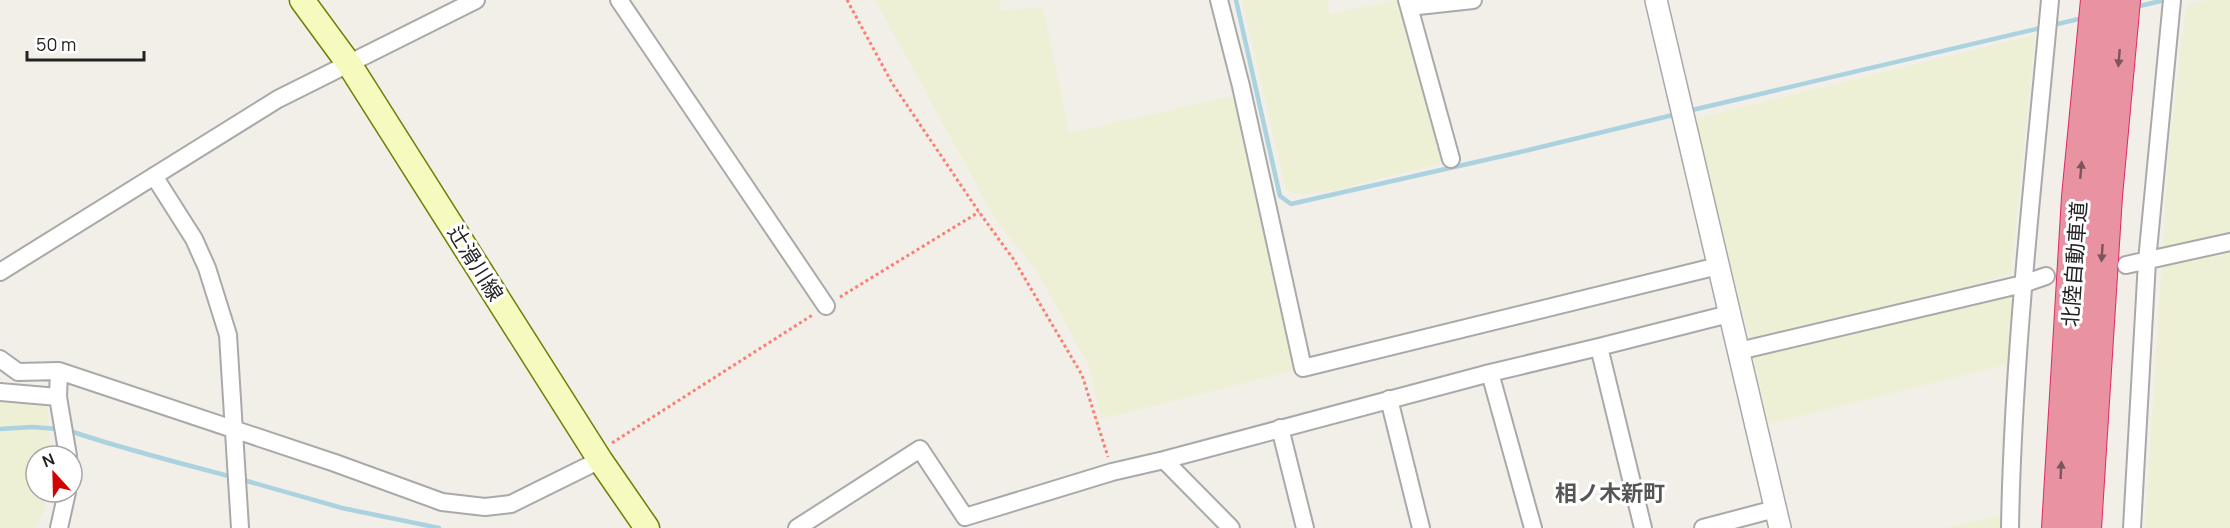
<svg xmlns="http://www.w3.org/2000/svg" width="2230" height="528" font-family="Manrope,'Noto Sans JP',sans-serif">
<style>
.farmland{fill:#eef0d5}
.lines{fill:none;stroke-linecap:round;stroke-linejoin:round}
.stream{stroke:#aad3df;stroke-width:4.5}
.minor-casing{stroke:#a9a9a9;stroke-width:20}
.tertiary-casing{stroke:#a9a9a9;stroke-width:24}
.secondary-casing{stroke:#707d05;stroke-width:27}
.motorway-casing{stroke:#dc2a67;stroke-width:34}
.path{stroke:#fa8072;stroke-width:3;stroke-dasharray:3 3;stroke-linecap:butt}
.minor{stroke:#fff;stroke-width:16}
.tertiary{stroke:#fff;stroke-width:21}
.secondary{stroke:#f7fabf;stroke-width:24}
.motorway{stroke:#e892a2;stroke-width:32}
.oneway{fill:#7b545c}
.labels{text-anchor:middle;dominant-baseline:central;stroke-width:6;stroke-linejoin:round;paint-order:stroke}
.street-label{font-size:21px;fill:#222;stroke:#fff}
.neighbourhood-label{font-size:22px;font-weight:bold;fill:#555;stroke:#fff}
</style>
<rect width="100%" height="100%" fill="#f2efe9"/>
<path class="farmland" d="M875,0H1001L1000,11L1043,7L1069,133L1237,95L1296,370L1101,419L1089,366L1036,270L997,222Z
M1242,0H1327L1330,14L1399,0L1445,162L1333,191L1296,195L1286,190Z
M2207,0H2230V528H2145L2169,148L2186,5Z
M2035,35L2011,275L1750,340L1694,119Z
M2015,291L2009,364L1769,424L1753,357Z
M5,399L47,405L51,456H36V492H49L43,512L35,528H0V401Z
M2003,515V528H1942Z"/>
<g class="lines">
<path class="stream" d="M1236,0L1280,196L1291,204L1516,153L1677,114
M2135,7L2165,0
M1688,111L2083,18
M0,429L32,427L59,429
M67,430C122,449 177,462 232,477
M240,479L342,508L439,528"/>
<defs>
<path id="minor" d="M619,0L826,306
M1219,0L1241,86L1303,368L1718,266
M1407,0L1409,7L1473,0
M1409,7L1451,159
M154,176L194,239L207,268L228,335L240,528
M2126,265L2230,242
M0,272L278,99L476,0
M1599,347L1643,528
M1739,351L2023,284L2046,276
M0,359L18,372L59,371L335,463L442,502L485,507L511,504L600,460
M59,371L58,397L68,456
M1490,373L1533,528
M0,392L58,397
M1389,399L1421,528
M1280,428L1305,528
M1164,460L1231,528
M59,528L67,492
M797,528L920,449L965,517L1112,472L1164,460L1490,373L1599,347L1729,314
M1703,528L1775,509
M2010,528C2013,351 2034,176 2050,0
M2132,528L2147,261L2172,0"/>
<path id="tertiary" d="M1656,0L1780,528"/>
<path id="secondary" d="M302,0L349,64L600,460L647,528"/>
<path id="motorway" d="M2058,528L2078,197L2097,0
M2085,528L2106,196L2124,0"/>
</defs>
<use href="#minor" class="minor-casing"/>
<use href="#tertiary" class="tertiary-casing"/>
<use href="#secondary" class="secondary-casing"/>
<use href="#motorway" class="motorway-casing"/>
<path class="path" d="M847,0L892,83L979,212L1014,260L1082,375L1108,457
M840,297L979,212
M612,443L814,314"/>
<use href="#minor" class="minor"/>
<use href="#tertiary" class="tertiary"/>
<use href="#secondary" class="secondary"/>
<use href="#motorway" class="motorway"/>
</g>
<defs><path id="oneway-solid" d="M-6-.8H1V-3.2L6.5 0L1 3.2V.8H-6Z" transform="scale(1.5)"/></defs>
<g class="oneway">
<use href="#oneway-solid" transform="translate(2119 58) rotate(95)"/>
<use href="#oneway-solid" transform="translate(2081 170) rotate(-85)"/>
<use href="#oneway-solid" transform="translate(2102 253) rotate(94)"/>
<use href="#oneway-solid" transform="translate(2061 470) rotate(-87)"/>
</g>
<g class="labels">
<g class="street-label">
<text transform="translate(476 263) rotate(58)">辻滑川線</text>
<text transform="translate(2074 264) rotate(-86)">北陸自動車道</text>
</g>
<g class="neighbourhood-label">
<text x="1610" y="493">相ノ木新町</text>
</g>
</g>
<g transform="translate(54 474) rotate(338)"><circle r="28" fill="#ffffff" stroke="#a7a7a7" stroke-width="1.5"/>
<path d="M0-4.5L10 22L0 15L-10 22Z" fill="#d40000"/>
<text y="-9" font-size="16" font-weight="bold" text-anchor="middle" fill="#222222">N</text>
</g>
<path d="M27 51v9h117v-9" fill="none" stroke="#222222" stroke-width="3"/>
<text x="36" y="51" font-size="18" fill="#222222" stroke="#ffffff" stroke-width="4.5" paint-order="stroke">50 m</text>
</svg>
